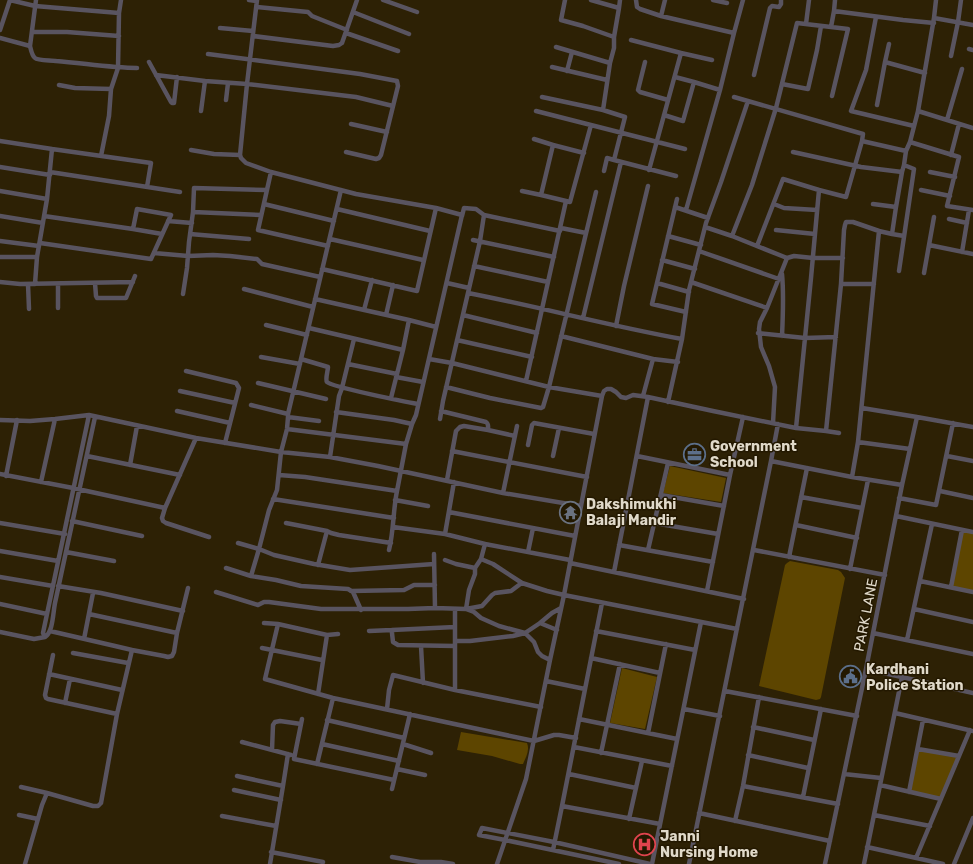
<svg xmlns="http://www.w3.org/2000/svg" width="973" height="864" font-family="Rubik,sans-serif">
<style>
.green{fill:#5d4500}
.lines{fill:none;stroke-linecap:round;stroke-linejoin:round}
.minor{stroke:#595460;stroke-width:4.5}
.labels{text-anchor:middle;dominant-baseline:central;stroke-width:3;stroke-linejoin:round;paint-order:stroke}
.poi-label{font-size:14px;font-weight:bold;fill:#e0d9c9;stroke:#231800;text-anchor:start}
.street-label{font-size:14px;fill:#e0d9c9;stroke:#231800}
</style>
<rect width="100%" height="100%" fill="#2d2105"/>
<path class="green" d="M670,466L726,478L721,502L663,493Z
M962,530L973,532V592L951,587Z
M790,561L838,570L841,572L845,578L821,697L820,699L816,700L759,686L785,565L787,563Z
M622,668L657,677L645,729L610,723Z
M461,732L527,743C530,750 526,757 523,764H520L492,756L457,750Z
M918,749L959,756L941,799L909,792Z"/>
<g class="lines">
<path class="minor" d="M10,0L35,6L119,13
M249,0L257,1
M383,0L417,12
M565,0L561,20L583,26L614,37
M591,0L619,8L614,37V48L610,63L603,110
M636,0L637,7L640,9L661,16L734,33
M713,0L727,3
M835,0L834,11L903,20L934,23
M257,7L308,12L312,16L347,30
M619,8L620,0
M353,12L409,34
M661,16L665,0
M876,17L866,70L851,111L914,126
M934,18L936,0
M806,24L809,0
M973,25L934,18L918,111L973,128
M831,27L834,11
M220,28L253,31
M0,30L10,0
M32,32H67L119,36
M346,33L398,51
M253,36L333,46L339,45L342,43L357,0
M0,38L30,46L36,0
M631,40L681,53
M889,44L885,62L925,73
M30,46C31,50 32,56 35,58C38,61 52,60 56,61C83,63 110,68 137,68
M556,47L610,63
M969,49L973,50
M208,54L360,74L397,81L398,86L381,155L379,158L376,159L346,152
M951,56L958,22L961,0
M149,62L171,102L172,103H174L177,77
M645,62L638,90L640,92L668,100
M552,67L607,80
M567,71L572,52
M156,75L205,81L247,84L257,0
M754,75L770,8L772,6L779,7L781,4V0
M694,82L720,90
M782,84L808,89L817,50L821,26
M59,85L75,88L111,89
M542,97L603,110L625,117L614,160L676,176
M734,97L863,134L862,141L906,151
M226,100L228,83
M877,105L885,62
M201,111L205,81
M536,111L685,149
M664,115L683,121L694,82L675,77
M947,120L962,69
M351,124L387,132
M534,139L553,145L541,195L566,201
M0,141L52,149L47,199L37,257L35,284
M910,142L918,111
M553,145L584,153
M52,149L151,163L147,187
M191,150L214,154L240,155
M793,152L861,167L902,172L896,207L892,234L879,231
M951,155L959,124
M101,156L109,116L111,89L118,68L119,13L121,0
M0,167L50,175
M649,170L681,53L712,60
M604,171L607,158L614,160
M50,172L180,192
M271,172L258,230L328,246
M902,172L904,165L906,151L910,142L959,157L947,206L973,210
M930,172L955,177
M819,190L846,197L862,141
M921,190L950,196
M0,191L47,199
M522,191L541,195
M677,199L652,304L686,312
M264,204L334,221
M774,204L784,208L817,210
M873,204L896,207
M675,207L708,218
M337,209L430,231
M686,210L720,90L734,33L743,0
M193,212L261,215
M0,216L43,223
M44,216L133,229
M462,216L464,208L476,209L484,215
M949,219L967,223
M168,221L192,223
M705,227L732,236L787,258L767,308L760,322L759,329L761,347L769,366L775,387L773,423
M561,228L586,233
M776,230L815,234
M190,234L249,239
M892,234L904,236
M668,236L701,245
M732,236L752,185L776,108L797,23L848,29L832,96
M330,239L423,260
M473,240L554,257
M0,241L39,246
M40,243L151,259L171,215L137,209L133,229L162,234
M929,245L973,254
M757,246L783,179L819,190L811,278L796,428
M699,251L779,279
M962,252L969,210
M154,253L188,256L213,255L230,256L257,259L262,264L320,277
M0,257H37
M787,258L794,256L813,258H843
M662,260L695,269
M474,266L548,282
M322,269L417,291L436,208L356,194L271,172L246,163L241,158L240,155L247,84L356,97L393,106
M899,271L914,169L904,165
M924,273L934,217
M0,282L20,284L133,282
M691,282L767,308
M95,283L96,296L97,298H126L135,276
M447,283L469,288
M657,283L689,292
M28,284L29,309
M841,284H874
M244,289L313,307
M468,293C540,307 610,326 682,339
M183,294L187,268L189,242L193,212L194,188L267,190
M315,299L409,320L436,327
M58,308V284
M364,310L372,280
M386,315L393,285
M463,315L537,333
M583,318L621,162
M266,325L307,335
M616,326L624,286L648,186
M309,328L403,350
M758,333L805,338L836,337
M561,336L653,359L678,362
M782,336C783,315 784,295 782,274
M457,340L532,357
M261,357L300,364
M301,359L328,367C328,371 325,379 327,382C332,387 406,402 418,404
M429,359L452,363L549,387L602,396
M348,364L397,374
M186,371L236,383L239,388L225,443
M396,377L423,382
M526,381L566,201L570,202L591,125
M258,383L326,399
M446,387L490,398L541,408L543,407L549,387L596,192
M180,391L235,403
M643,396L653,359
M391,398L403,350L409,320
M668,402L682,339L689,290L706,223L721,182L748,101
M251,405L288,414
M862,408L917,417L973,427
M177,411L230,423
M441,411L486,422C489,424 488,426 488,430
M89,415L43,633L45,637C53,632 53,613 55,603L95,417
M288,417L319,421
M440,419L443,401L480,241L484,215L560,231
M0,420L30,421L55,419L89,415L196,438L281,452L330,457L378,466L503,493L581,506
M412,424L416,415L462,215L436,208
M287,429L406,444
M826,431L841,284L844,230L845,225L846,222H853L879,231L858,442L852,477
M196,438L165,508L162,518L163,521L166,523L209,537
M858,442L910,449
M528,445L532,425L534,423L594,434
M452,451L587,477
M87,456L180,475
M553,456L559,428
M637,456L730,475
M947,456L973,461
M330,457L339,396L342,388L354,339
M771,461L852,477L902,485
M130,465L137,426
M0,474L73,488L165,508
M279,475L305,477L397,491L406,444L412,424L394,420L336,412
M6,476L17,420
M447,480L456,431L460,427L464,426L488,430L515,436
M41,482L55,419
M940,491L973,498
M503,493L517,426
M661,495L724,506
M801,497L862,508
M899,498L936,505L953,423
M273,499L394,518
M395,500L428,506
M449,512L575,536
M896,516L973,532
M72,521L142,536
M0,523L65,534
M286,523L327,531L331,533L339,535L391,543
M654,523L718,534
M796,525L857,538
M393,527L445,534L485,544L570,560
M445,534L454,482
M238,543L259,549L269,510L277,490L281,452L287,429L288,417V414C306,339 323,265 341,190
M485,544L481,559L475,568V574L469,590L466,609L482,606L492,595L495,593L511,591L519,585L522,583L547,591L564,595L737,629
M619,545L713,562
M389,550C394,530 393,510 397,491
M648,550L668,463
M754,550L885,575
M0,551L58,561
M66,552L114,561
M528,552L533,528
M434,554L435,608L466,609L474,612L481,618L499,626L525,633L540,623L552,613L561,608
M789,557L807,468
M481,559L493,564L522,583
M445,560L456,564L475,568
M570,563L744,599
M318,565L327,531
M226,568L251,576
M850,569L868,480
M614,572L648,397
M0,577L53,586
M920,581L973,592
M58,586L101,593L183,611
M951,587L962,530
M351,591L404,590L414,585H435
M707,591L730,475L743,417
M216,592L258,605L264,602H269L321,609H408L435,608
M0,604L47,614
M455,609V641
M914,609L973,622
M361,610L353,592L348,589L301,586L276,580L251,576L259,549L274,555L314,564L350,570L434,564
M89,614L177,633
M264,623L278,624L327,635L338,634
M540,623L557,630
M278,624L265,679L333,698L534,741L554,735H559L576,738
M392,630L455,627
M369,631L392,630V633L393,642L398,645L455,646
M596,631L695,650
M0,632L34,639L45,637
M873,633L973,654
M84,639L93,593
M907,640L932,524
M421,646L423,683
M262,648L322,660
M132,650L164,656L168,657L172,656L174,652L177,633L188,588
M73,653L128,663
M53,655L45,695L46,698L48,699L117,714
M591,658L660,673
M866,669L973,693
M49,674L122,690
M546,681L585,689
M455,690V641H470L513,636L525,633L534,642L538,652L542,656L550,660
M725,691L857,716
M318,694L327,635
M65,703L70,679
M387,709L389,690L393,675L455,690L541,707
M684,709L720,716
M895,713L973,731
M302,719L294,759L394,780
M579,719L677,739
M327,720L404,738
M753,727L814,740
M648,733L666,644
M242,742L291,755
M322,744L399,761
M403,744L431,753
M574,747L672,766
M918,749L959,756
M272,750L273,725L275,722L280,721L301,724
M601,753L620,664
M748,755L808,768
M317,764L333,698
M397,769L425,775
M569,774L636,788
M844,774L881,778
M237,776L283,786
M880,785L941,799
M743,786L838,804
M21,787L47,793
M392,789L410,714
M234,790L281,800
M909,792L923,720
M803,797L821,709
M562,806L660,824
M699,813L830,841
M19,815L38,819
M874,815L930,826
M222,816L276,826
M629,819L642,761
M735,821L743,786L759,697
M867,847L943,864
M553,850L562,806L602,603
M271,852L323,862
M392,857L420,862H441L453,864
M916,858L970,730
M25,864L42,805L47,793L93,806H98L101,803L117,714L132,650L115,646L50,631
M270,864L283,786L288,754
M497,864L526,779L550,660L564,595L602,396L604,391L607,389H611L616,392L621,397L626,398L633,395L648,397L713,411L796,428L826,431L839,433
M619,864L505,840L479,835L482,828L554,842L650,864
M652,864L701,622
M689,864L771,461L778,424
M825,864L866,669L902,485L917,417
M864,864L902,677
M954,864L973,818"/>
</g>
<defs>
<symbol id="office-ring" viewBox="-11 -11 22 22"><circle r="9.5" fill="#231800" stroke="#5c6f8a" stroke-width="1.5"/><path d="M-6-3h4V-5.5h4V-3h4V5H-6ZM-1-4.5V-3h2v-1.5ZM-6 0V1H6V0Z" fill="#5c6f8a"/></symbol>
<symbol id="temple-ring" viewBox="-11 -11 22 22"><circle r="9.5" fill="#231800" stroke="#6b7280" stroke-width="1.5"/><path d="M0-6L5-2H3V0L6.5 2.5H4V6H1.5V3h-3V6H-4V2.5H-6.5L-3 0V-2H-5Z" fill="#6b7280"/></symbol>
<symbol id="civic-ring" viewBox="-11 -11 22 22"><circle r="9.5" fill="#231800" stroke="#5c6f8a" stroke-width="1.5"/><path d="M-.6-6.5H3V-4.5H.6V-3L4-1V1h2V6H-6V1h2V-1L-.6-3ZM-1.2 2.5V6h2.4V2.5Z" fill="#5c6f8a"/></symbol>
<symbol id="hospital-ring" viewBox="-11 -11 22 22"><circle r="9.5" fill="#231800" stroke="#e0444e" stroke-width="1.5"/><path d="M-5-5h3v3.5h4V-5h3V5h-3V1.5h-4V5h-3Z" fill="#e0444e"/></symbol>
</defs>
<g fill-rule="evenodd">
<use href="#office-ring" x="682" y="442" width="25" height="25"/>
<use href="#temple-ring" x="558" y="500" width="25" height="25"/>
<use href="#civic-ring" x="838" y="664" width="25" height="25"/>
<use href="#hospital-ring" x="632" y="832" width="25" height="25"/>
</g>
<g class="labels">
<g class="poi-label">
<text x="710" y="446">Government<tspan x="710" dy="16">School</tspan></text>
<text x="586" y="504">Dakshimukhi<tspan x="586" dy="16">Balaji Mandir</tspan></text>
<text x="866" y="669">Kardhani<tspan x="866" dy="16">Police Station</tspan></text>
<text x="660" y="836">Janni<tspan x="660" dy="16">Nursing Home</tspan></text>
</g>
<g class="street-label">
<text transform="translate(866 615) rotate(-79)">PARK LANE</text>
</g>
</g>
</svg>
